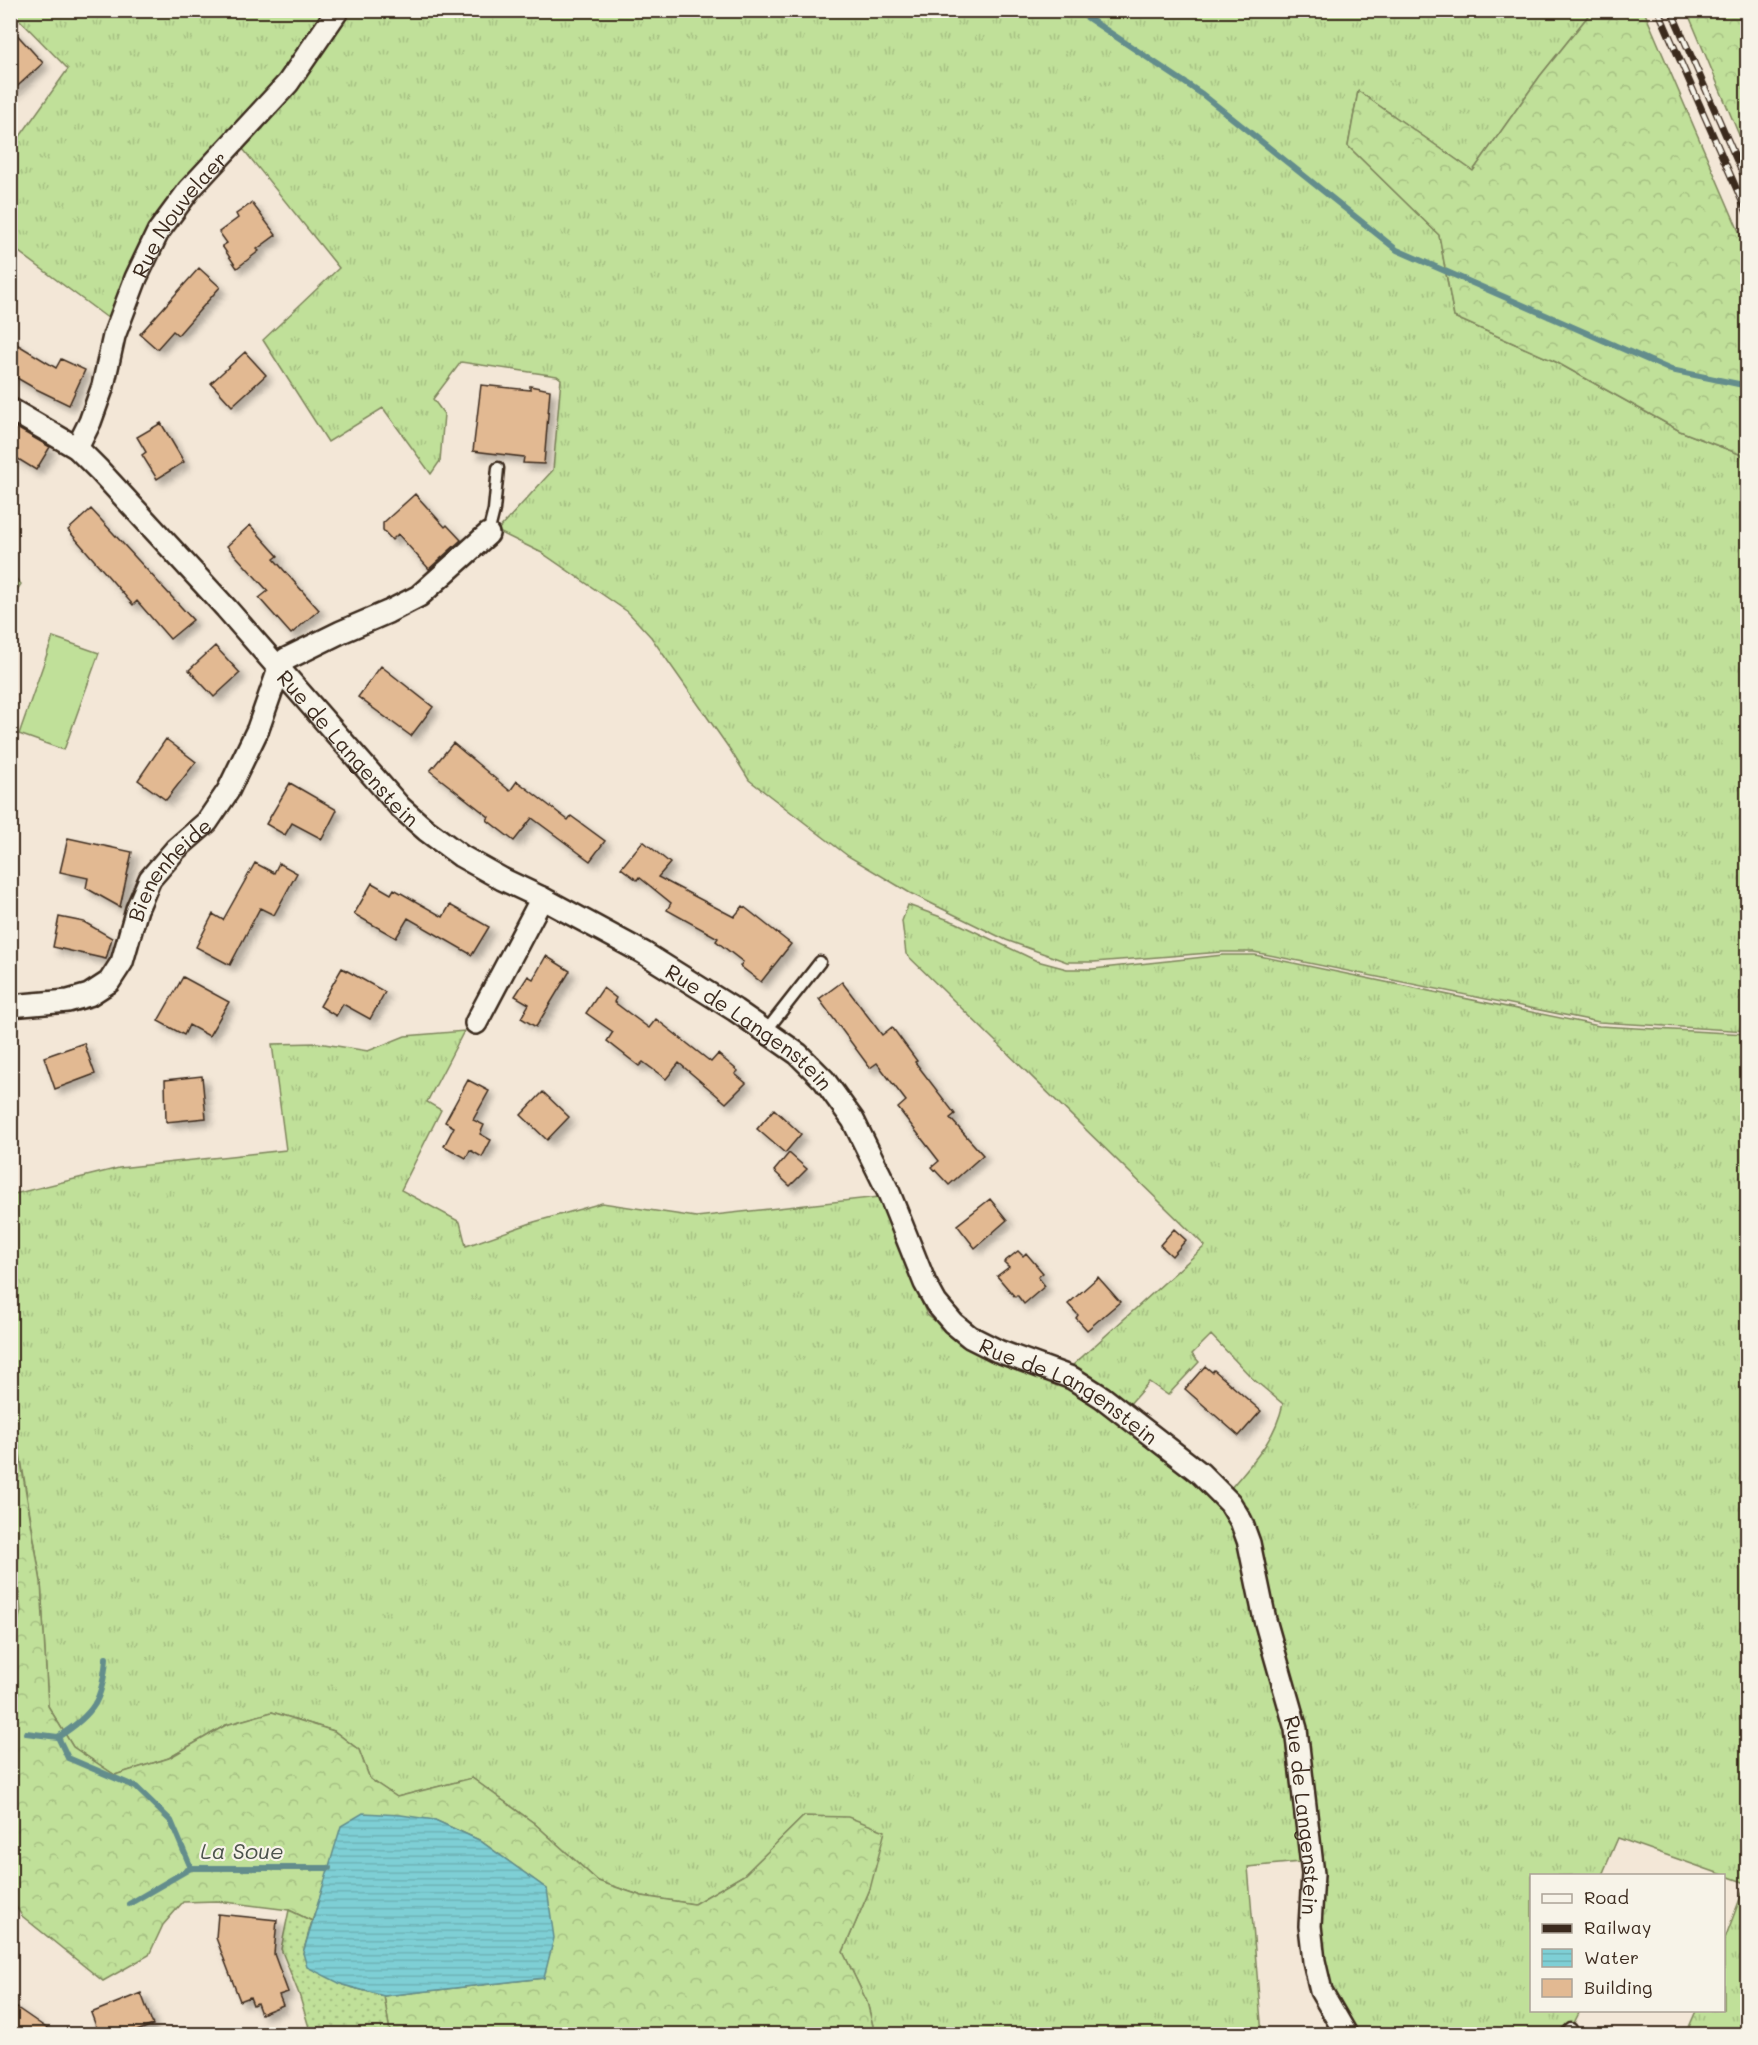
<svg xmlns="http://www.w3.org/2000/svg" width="1758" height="2045" font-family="Mali,sans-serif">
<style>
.grass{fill:url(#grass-tufts);stroke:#7e855c;stroke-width:1.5}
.forest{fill:url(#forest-crowns);stroke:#7e855c;stroke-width:1.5}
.garden{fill:url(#garden-dots);stroke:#7e855c;stroke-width:1.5}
.pitch{fill:#c0e099;stroke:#7e855c;stroke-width:1.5}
.water{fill:url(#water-rules);stroke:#638d8c;stroke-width:1.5}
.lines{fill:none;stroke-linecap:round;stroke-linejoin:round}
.stream{stroke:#638d8c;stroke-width:6}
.building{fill:#e2b992;stroke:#3b2a1e;stroke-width:1.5;filter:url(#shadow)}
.lane-casing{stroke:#3b2a1e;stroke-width:15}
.street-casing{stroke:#3b2a1e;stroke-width:26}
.lane{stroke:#f7f3e8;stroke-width:10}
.street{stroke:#f7f3e8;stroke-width:21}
.rail-casing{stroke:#3b2a1e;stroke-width:7}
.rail{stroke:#f7f3e8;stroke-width:4.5;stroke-dasharray:14;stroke-linecap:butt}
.labels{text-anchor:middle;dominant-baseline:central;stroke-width:4.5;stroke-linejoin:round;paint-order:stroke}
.street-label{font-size:21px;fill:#3b2a1e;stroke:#f7f3e8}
.water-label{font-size:22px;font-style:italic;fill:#4c534c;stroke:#f7f3e8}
</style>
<defs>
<pattern id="grass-tufts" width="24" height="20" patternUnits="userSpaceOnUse" patternTransform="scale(1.5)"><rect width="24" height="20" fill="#c0e099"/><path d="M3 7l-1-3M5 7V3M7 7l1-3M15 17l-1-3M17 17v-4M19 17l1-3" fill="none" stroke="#a6c083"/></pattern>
<pattern id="forest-crowns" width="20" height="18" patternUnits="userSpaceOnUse" patternTransform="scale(1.5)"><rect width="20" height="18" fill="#c0e099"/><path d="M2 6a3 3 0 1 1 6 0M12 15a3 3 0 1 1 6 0" fill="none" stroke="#a6c083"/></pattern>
<pattern id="garden-dots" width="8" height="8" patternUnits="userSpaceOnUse" patternTransform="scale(1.5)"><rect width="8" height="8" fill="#c0e099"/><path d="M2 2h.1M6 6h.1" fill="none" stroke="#a6c083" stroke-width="1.8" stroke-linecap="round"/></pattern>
<pattern id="water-rules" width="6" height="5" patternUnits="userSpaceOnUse" patternTransform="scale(1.5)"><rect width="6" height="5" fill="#7ecfd5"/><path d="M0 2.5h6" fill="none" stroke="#6eb2b6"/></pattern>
<filter id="shadow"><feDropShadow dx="5.5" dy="5.5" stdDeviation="3" flood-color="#0004"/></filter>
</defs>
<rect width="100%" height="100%" fill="#f3e7d7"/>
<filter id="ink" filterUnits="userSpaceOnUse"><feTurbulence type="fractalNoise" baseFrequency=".0167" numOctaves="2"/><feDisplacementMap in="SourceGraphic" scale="12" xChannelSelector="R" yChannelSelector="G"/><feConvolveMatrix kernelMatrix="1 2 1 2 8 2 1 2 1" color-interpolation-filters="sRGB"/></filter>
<g filter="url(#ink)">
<path class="grass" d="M11,11H330L301,54L187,182L109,319L11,246V149L68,69Z
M345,11H1586L1588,16L1540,76L1473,171L1358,91L1348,146L1439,235L1454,317L1556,362L1680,431L1747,457V1031L1599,1022L1254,952H1222L1094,962H1067L1006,940L910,893L848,856L749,780L731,751L651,637L628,612L542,553L497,531L553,470L561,379L557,376L461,362L433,399L444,414L440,461L431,474L383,408L328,442L263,340L339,268L239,144Z
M10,572L21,584L11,599H10Z
M908,905L957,923L1037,961L1067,969H1093L1223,955H1255L1599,1026L1747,1034V2034H1686L1696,2011L1724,2010V1941L1746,1883L1618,1838L1602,1875L1532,1876V2010L1580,2011L1571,2029L1563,2034H1360L1342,2013L1324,1969L1273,1618L1254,1524L1249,1509L1230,1489C1254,1460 1274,1442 1283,1404L1252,1378L1211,1335L1192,1354L1199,1362L1168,1395L1149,1382L1128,1406L1072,1366L1205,1246L906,954L902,921Z
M464,1031L427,1102L441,1110L401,1190L460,1222L466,1246L534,1222L602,1203L696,1217L879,1197L927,1315L960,1339L1078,1389L1221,1499L1246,1554L1256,1632L1283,1722L1300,1862L1248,1867L1262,2034H875L867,2002L843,1952L870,1889L804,1816L744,1875L694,1904L642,1896L598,1881L534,1823L472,1778L397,1797L370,1779L359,1750L334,1731L272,1712L226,1725L169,1758L115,1775L73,1747L48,1706L41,1582L11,1398L10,1195L119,1168L286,1150L272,1044L318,1043L368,1051L405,1036Z
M10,1529L17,1547L16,1568L11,1559Z"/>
<path class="forest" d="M1586,11H1644L1747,250V457L1680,431L1556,362L1454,317L1439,235L1348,146L1358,91L1473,171L1540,76L1588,16Z
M1687,11H1747V154Z
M10,1398L41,1582L48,1706L73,1747L115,1775L169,1758L226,1725L272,1712L334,1731L359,1750L370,1779L397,1797L472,1778L534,1823L598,1881L642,1896L694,1904L744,1875L804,1816L848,1817L885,1831L870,1889L843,1952L867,2002L875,2034H536L535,2031L507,2034H392L390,2032L384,1996L543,1978L547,1889L479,1840L435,1820L321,1896L312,1921L289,1910L217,1901L183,1902L163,1925L149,1955L103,1981L22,1916L11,1899L10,1649L21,1611L16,1568L17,1547L11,1529Z"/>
<path class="garden" d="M289,1910L312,1921L303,1953L343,1985L384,1996L390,2032L392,2034H311L299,1994L281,1949Z"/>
<path class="pitch" d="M53,637L99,653L64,750L19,734Z"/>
<path class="water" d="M363,1813L401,1815L435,1820L479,1840L547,1889L554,1938L544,1978L384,1996L343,1985L307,1967L303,1953L341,1826Z"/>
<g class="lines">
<path class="stream" d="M1076,10L1202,94L1397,250L1671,370L1748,386
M26,1733L58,1737L68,1758L136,1787L171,1821L191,1868
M58,1737C94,1714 103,1700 106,1658
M129,1904L191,1868H329"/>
</g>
<path class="building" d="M10,27L43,63L10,93Z
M252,203L276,235L257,249L259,251L237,268L222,246L227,243L219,232L238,218L236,214Z
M199,268L220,287L178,335L173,331L157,349L140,334Z
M10,340L56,368L61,359L85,370L69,405L36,389L10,374Z
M245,352L266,375L232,406L211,383Z
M481,385L530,390V386L550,390L544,464L523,463L524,457L473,451Z
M161,423L184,462L157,479L142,455L146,452L137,437Z
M15,427L50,447L36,470L10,454V435Z
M415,494L445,527L447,525L461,540L429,569L398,534L392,540L383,530V523Z
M91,509L193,620L170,639L137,601L133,605L68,530Z
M250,525L278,556L274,559L319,610L291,634L259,598L268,591L227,546Z
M215,646L240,673L214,697L189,670Z
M381,666L433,707L411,736L358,697Z
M166,739L196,762L166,800L138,780Z
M453,743L510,791L517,781L568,820L571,816L605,841L590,861L532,818L514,841L487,820L489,817L430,771Z
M290,783L337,810L322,839L292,823L285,835L266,824Z
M68,838L132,852L120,907L86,888L88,878L60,872Z
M643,841L670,863L658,877L734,917L743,906L791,944L761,982L740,966L743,962L716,941L718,938L667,910L671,903L639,877L637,880L621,868Z
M255,863L274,873L279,863L297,873L274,915L260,908L230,965L196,947L213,914L223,920Z
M372,883L391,894L394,889L443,917L450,905L489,927L472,955L408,918L396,938L354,914Z
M59,917L84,922L112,938L106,959L53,947Z
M546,956L570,971L536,1027L521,1018L529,1004L515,996L528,976L533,979Z
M342,968L385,992L370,1019L343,1004L336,1016L320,1006Z
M183,977L229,1002L209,1036L189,1025L184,1035L158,1021Z
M842,982L882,1035L892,1027L917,1061L915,1062L955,1114L950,1118L983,1155L949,1185L932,1167L939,1161L898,1108L906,1101L877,1063L870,1068L819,999Z
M603,988L616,998L614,1002L649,1028L656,1019L711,1062L718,1054L738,1071L735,1074L746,1083L726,1103L679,1063L666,1079L643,1062L639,1066L607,1041L613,1032L586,1013Z
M84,1043L95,1074L55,1089L44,1057Z
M202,1076L206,1118L166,1122L165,1080Z
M468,1080L489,1091L473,1120L484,1125L480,1134L491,1140L482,1157L470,1150L466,1158L444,1146L454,1127L445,1122Z
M543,1092L569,1117L547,1140L521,1115Z
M774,1109L801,1134L785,1153L757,1129Z
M789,1153L807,1169L790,1186L774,1171Z
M990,1199L1007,1220L975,1248L957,1225Z
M1174,1229L1186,1240L1172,1256L1160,1245Z
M1018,1251L1023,1256L1026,1253L1043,1273L1038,1277L1045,1286L1024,1304L1017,1295L1015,1297L997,1276L1009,1267L1004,1262Z
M1098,1277L1120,1302L1087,1330L1076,1318L1078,1315L1068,1304Z
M1205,1366L1212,1372L1214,1370L1261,1411L1239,1436L1185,1389Z
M218,1914L277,1920L274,1954L288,1992L279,1995L283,2005L261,2014L257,2003L253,2005L250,1997L240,2001L216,1938Z
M141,1993L153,2025L128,2034H99L91,2013Z
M10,2003L55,2034H10Z"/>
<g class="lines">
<defs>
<path id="lane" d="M488,534L494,510L498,468
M766,1031L820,962
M1566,2034L1571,2029"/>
<g id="street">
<path id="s1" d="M10,409L77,448L99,470L226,608L400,807L426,830L461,856L502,879L542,898L644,953L735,1010L798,1054L824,1080L853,1120L889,1193L925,1283L936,1303L953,1323L970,1337L998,1351L1072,1378L1102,1397L1200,1473L1230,1503L1241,1521L1249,1543L1265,1620L1296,1729L1313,1874L1310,1926L1314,1961L1321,1991L1346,2034"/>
<path id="s2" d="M77,448L90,422L103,386L114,336L136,278L158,232L189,190L288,83L338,10"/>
<path id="s3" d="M10,1006L68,1001L89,995L109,982L122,962L137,909L150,879L176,849L207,822L228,791L258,729L279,669L286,659L341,632L388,612L419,596L488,534"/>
<path d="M476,1023L542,898"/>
</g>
</defs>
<use href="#lane" class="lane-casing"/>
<use href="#street" class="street-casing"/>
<use href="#lane" class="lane"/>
<use href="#street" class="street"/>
<defs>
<path id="rail" d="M1658,10L1748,215
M1671,10L1748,186"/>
</defs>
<use href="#rail" class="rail-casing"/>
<use href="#rail" class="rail"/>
</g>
</g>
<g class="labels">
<g class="street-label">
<text stroke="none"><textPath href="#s2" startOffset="258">Rue Nouvelaer</textPath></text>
<text stroke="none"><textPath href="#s1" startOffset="482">Rue de Langenstein</textPath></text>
<text stroke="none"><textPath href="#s3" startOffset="234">Bienenheide</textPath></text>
<text stroke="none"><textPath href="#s1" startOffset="975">Rue de Langenstein</textPath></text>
<text stroke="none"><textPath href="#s1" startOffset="1479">Rue de Langenstein</textPath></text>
<text stroke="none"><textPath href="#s1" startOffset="2001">Rue de Langenstein</textPath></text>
</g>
<g class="water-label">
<text x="242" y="1850">La Soue</text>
</g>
</g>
<rect width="1758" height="2045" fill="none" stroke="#f7f3e8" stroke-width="36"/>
<rect x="18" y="18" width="1722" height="2009" fill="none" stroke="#3b2a1e" stroke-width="2" filter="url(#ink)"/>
<rect x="1530" y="1874" width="195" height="138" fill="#f7f3e8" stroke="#aca397" stroke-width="1.5"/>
<rect x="1542" y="1894" width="30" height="9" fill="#f7f3e8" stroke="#aca397" stroke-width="1.5"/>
<text x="1584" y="1904" font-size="18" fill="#3b2a1e">Road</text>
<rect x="1542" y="1924" width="30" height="9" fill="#3b2a1e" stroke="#aca397" stroke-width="1.5"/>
<text x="1584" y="1934" font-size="18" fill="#3b2a1e">Railway</text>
<rect x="1542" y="1949" width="30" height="18" fill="url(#water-rules)" stroke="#aca397" stroke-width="1.5"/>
<text x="1584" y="1964" font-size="18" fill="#3b2a1e">Water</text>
<rect x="1542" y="1979" width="30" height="18" fill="#e2b992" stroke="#aca397" stroke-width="1.5"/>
<text x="1584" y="1994" font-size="18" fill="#3b2a1e">Building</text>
</svg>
